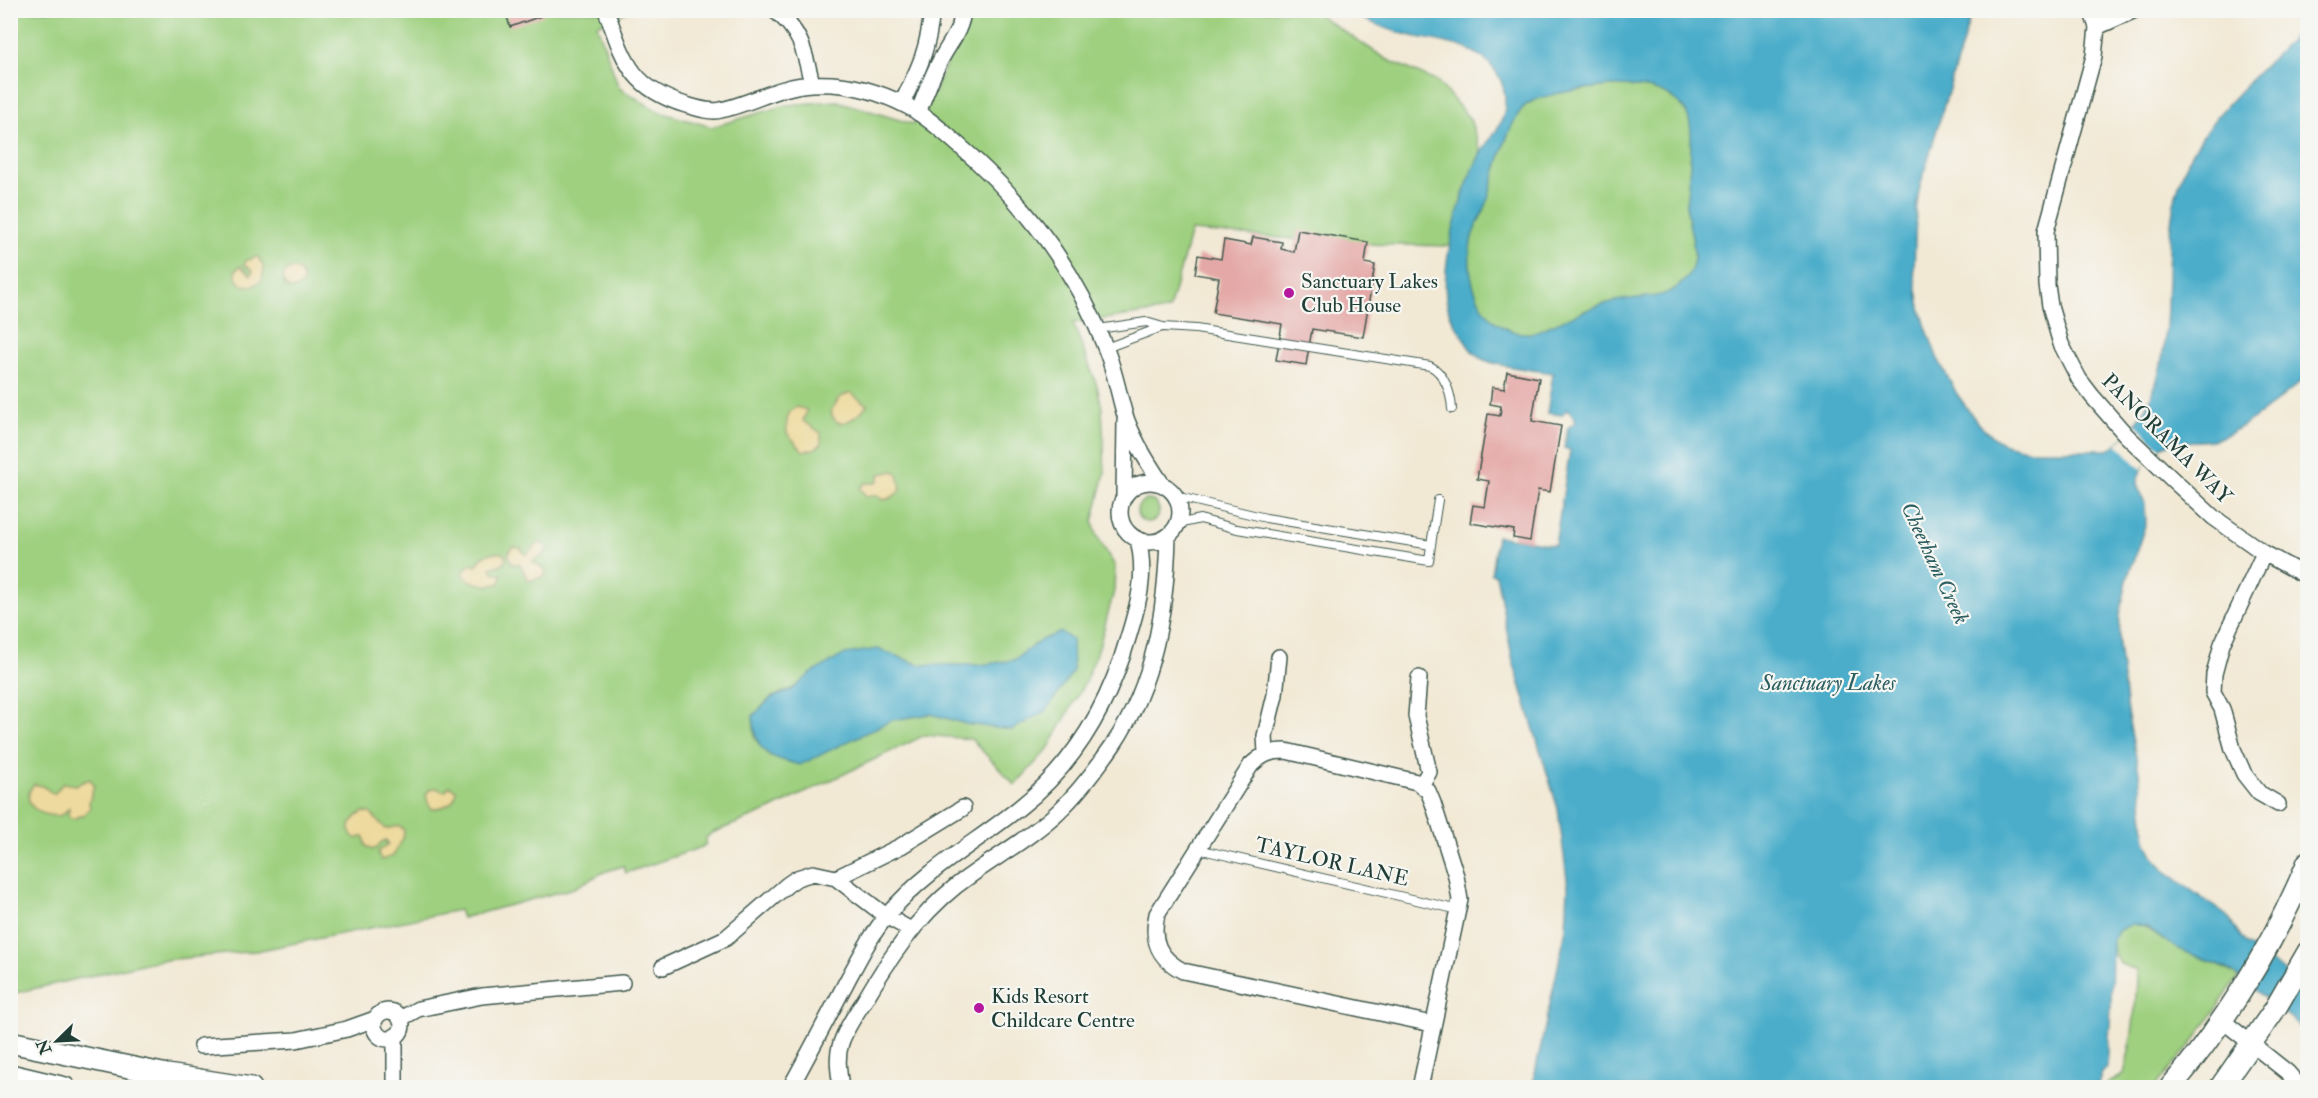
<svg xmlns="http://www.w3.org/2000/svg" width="2318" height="1098" font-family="'IM FELL Double Pica',serif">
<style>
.green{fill:#9ed07f;stroke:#5e865a;stroke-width:1.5;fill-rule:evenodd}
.sand{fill:#eeda9e;stroke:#868c69;stroke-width:1.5}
.water{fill:#4badca;stroke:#35757f;stroke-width:1.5;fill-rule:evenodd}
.pier{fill:#f2e9d5}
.building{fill:#e4a9a7}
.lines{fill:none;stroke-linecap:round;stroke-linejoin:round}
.lane-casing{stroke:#3f574c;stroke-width:10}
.street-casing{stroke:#3f574c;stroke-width:18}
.secondary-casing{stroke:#3f574c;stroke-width:24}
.lane{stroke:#fff;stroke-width:8}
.street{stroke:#fff;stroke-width:15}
.secondary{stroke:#fff;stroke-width:21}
.poi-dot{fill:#b5179e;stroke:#f6f6f2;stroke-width:2}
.labels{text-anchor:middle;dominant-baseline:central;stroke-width:4.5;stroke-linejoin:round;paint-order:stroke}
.poi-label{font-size:21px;fill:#1f3d34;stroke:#f6f6f2;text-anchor:start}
.street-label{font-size:21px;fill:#1f3d34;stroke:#f6f6f2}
.water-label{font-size:22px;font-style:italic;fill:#2c5f61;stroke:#f6f6f2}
</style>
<rect width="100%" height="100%" fill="#f6f6f2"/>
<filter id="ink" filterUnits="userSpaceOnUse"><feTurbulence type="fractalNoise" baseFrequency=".0167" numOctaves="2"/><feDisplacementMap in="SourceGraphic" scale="12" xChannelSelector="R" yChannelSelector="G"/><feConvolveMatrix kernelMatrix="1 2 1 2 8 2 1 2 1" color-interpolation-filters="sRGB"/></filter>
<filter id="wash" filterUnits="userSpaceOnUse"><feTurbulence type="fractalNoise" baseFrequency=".008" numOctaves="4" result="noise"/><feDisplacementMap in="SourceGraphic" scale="24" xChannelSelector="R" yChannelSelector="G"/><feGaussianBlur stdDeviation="1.35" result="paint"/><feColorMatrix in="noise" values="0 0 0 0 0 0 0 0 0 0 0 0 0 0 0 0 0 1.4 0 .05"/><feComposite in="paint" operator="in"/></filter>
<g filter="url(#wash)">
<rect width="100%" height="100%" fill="#f2e9d5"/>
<path class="green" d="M10,11H628L597,25L619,88L659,112L712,127L786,105L837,101L913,124L933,94L971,11H1313L1386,59L1438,82L1470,119L1481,152L1463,194L1450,246L1359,244L1191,231L1169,310L1073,323L1097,386L1102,408L1105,473L1093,522L1097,536L1115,566L1114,591L1099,647L1085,682L1048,749L1015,785L971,739L925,735L767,811L712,833L706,838L705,846L626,873L623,866L604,872L574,888L462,918L459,910L256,951L155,961L15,993L10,992ZM1041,640L1012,730L966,724L931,714L892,720L853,739L770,757L755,739L753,716L771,698L878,649L920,665H980L1014,660Z
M1611,86C1637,86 1664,86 1683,107C1701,127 1685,183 1687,210C1688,226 1696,243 1694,259C1693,268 1689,277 1682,283C1665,300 1644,296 1622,300C1590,305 1562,322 1532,333C1484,337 1463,281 1471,240C1474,225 1485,213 1488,198C1494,177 1508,122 1523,108C1539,92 1589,88 1611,86Z
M1137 511a11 11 0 1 1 22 0a11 11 0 1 1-22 0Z
M2132,924C2144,924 2155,934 2166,941C2189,956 2218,961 2238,977L2198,1036L2155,1087L2107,1088L2108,1083L2124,1075C2132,1040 2137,1005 2137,969C2121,968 2112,958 2112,941L2119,930Z"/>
<path class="sand" d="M255,257H258L264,268L262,280L253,286L242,285L237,280L235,271L240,266L251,275L253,271L244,264L246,261Z
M283 279a10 10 0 1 1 20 0a10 10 0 1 1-20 0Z
M850,392L867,405C859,415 836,436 831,411L839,398Z
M797,407L807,410L803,421L821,433V444L814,449L803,451L787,433C786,422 786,411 797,407Z
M894,471L898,474L901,489C895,496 891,499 882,500L878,495L866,497L860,488L865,483H877L880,474Z
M539,543H542L548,548L542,556L532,561L546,570L545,576L529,581L520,564H512L508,555L510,550L513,547L520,548L526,555Z
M492,553H501L505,555L506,560L502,564L491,568L493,572L502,574L500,583C491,588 469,583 463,575L466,568L471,564L476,566L483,556Z
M90,779L94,785L89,802L90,808L83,815L72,819L68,815L69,808L62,815C43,819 17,804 34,784L42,786L54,794L63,783L75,785Z
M449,786L456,790C456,804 445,807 432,809L428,803L426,795L430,789L437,788L442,791H446Z
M363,812L370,813L386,829L399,826L404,830L403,838L393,856L381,860L378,852L388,844L386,840L380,843L378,847L373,850L366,846L364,836L356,839C343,830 353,818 363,812Z"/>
<path class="water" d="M1350,11H1972L1919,190L1916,211L1914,272L1920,307L1926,327L1937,357L1957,394L1979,425L1997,440L2005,444L2029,450H2108C2115,447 2120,441 2125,436C2189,372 2154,263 2179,184C2200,116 2264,73 2307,21V376C2286,394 2242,431 2216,439C2202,443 2178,439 2166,445C2153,453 2137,470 2137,485L2145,503L2146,523L2127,580L2120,615L2119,644L2127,712L2139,772L2146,841L2154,857L2165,871L2227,916L2246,944L2307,988V1044L2302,1030L2297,1023L2228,969L2176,948L2147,927L2132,924L2119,930L2112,941L2111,1009L2107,1068L2102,1073L2097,1087H1532L1566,929L1568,887L1558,809L1513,661L1496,575L1491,574L1497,536L1555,545L1570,450L1564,448L1568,428L1577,421L1568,409L1561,415L1547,413L1553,373C1531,369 1503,368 1482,359C1472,354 1467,344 1462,335C1457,327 1451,320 1449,311C1436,272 1462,188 1481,153C1488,139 1501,129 1504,113C1507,98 1504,83 1495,70C1475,42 1434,42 1404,34C1387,29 1364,21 1350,11ZM1611,86C1637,86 1664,86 1683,107C1700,127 1685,183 1687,210C1688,226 1696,243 1694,259C1693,268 1689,277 1682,283C1665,300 1644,296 1622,300C1590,305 1562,322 1532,333C1484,337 1464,282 1471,242C1473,227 1484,214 1488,200C1494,177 1509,117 1527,104C1544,93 1590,88 1611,86Z
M1061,632L1072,640L1073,671L1047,710L1012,730L966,724L931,714L892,720L800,765C766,756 756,754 753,716L771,698L792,690L810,674L845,654L878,649L920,665H980L1014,660L1041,640Z"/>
<path class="pier" d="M2137,424L2161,449L2141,469L2117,444Z"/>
<g id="blocks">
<path class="building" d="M505,10H542L544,15L510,27Z
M1298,230L1368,242L1365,263L1375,265L1363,337L1312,329L1306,365L1276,360L1282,324L1213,313L1219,278L1195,274L1198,255L1221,259L1224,240L1251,245L1253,237L1282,242L1281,249L1294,252Z
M1507,372L1539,378L1532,421L1561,426L1550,492L1538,490L1530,541L1513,538L1514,530L1470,523L1473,505L1485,507L1489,481L1477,479L1488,414L1500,416L1501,406L1490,404L1492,387L1504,389Z"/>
</g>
</g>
<g filter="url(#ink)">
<use href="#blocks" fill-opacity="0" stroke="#3f574c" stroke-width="1.5"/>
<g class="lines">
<defs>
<path id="lane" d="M1098,329L1146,322L1163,327L1196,329L1430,366C1445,373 1451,394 1452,409
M1106,348L1162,327
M1175,496L1266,518L1431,545L1429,561L1237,529L1200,519L1178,524
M1431,545L1438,500
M1198,849L1459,910"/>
<path id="street" d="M606,10C624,60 630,88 686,105C696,108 711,113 721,110C753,103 778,86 812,84C846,82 878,91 907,106C925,115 940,129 954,141C1020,197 1074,266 1105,347C1114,368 1118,391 1124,412C1132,438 1147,462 1162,484
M774,10C801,30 805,53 812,84
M2091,10L2097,27L2094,56L2046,231L2047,285L2050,306L2061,344L2079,379L2092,396L2126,435L2173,480L2213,517L2264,553L2308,577
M2097,27L2135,10
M902,103C919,68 928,51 932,10
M918,113C925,95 931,78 940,61C948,45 962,30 963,10
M1120 512a30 30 0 1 1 60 0a30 30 0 1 1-60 0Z
M1124,496L1125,420
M2264,553L2222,644L2214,674L2213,692L2222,709L2233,749L2244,774L2259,793L2278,804
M1419,678L1416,716L1429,772L1421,785
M1266,753L1265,736L1275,695L1279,657
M836,878L901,846L963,808
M663,967L726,938L787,885L797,878L813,873L836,878L886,916L911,930
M374 1025a14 14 0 1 1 28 0a14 14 0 1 1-28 0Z
M400,1019L418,1009L482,996L622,983
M2223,1021L2287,1072L2301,1088
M201,1046L296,1040L347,1029L375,1019
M395,1088V1036
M790,1088C810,1052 829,1015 848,979C860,957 872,933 889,913C927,869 974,844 1019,808C1074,765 1109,704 1128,638C1138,606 1147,574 1138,540
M841,1088C839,1072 836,1058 841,1043C846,1028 855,1015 863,1003C888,960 916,918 956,886C989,860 1027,841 1058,812C1079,792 1097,768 1113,745C1155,683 1166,609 1168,537
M1420,1088L1460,900L1456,876L1433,803L1428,791L1417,782L1286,751C1270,751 1263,754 1251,765L1157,914C1151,940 1158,958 1183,971L1432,1024"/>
<path id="secondary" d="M10,1042L167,1075L251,1088
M10,1075L65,1088
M2170,1088C2229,1018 2273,946 2308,862
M2220,1088L2275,1009L2308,952"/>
</defs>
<use href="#lane" class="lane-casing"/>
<use href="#street" class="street-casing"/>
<use href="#secondary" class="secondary-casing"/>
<use href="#lane" class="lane"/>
<use href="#street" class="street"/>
<use href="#secondary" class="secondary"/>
</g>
</g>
<g class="poi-dot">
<circle cx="1289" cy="293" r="6"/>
<circle cx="979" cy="1008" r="6"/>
</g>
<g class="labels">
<g class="poi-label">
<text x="1301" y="281">Sanctuary Lakes<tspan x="1301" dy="24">Club House</tspan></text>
<text x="991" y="996">Kids Resort<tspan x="991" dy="24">Childcare Centre</tspan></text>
</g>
<g class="street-label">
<text transform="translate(2167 439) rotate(45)">PANORAMA WAY</text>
<text transform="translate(1332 862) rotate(13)">TAYLOR LANE</text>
</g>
<g class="water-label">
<text transform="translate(1935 563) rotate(65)">Cheetham Creek</text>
<text x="1828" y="683">Sanctuary Lakes</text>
</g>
</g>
<rect width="2318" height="1098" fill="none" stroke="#f6f6f2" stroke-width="36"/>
<g transform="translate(57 1041) rotate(246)" stroke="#f6f6f2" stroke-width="4.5" paint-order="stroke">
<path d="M0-4.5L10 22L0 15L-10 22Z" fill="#1f3d34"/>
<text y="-9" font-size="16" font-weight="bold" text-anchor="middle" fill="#1f3d34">N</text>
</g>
</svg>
